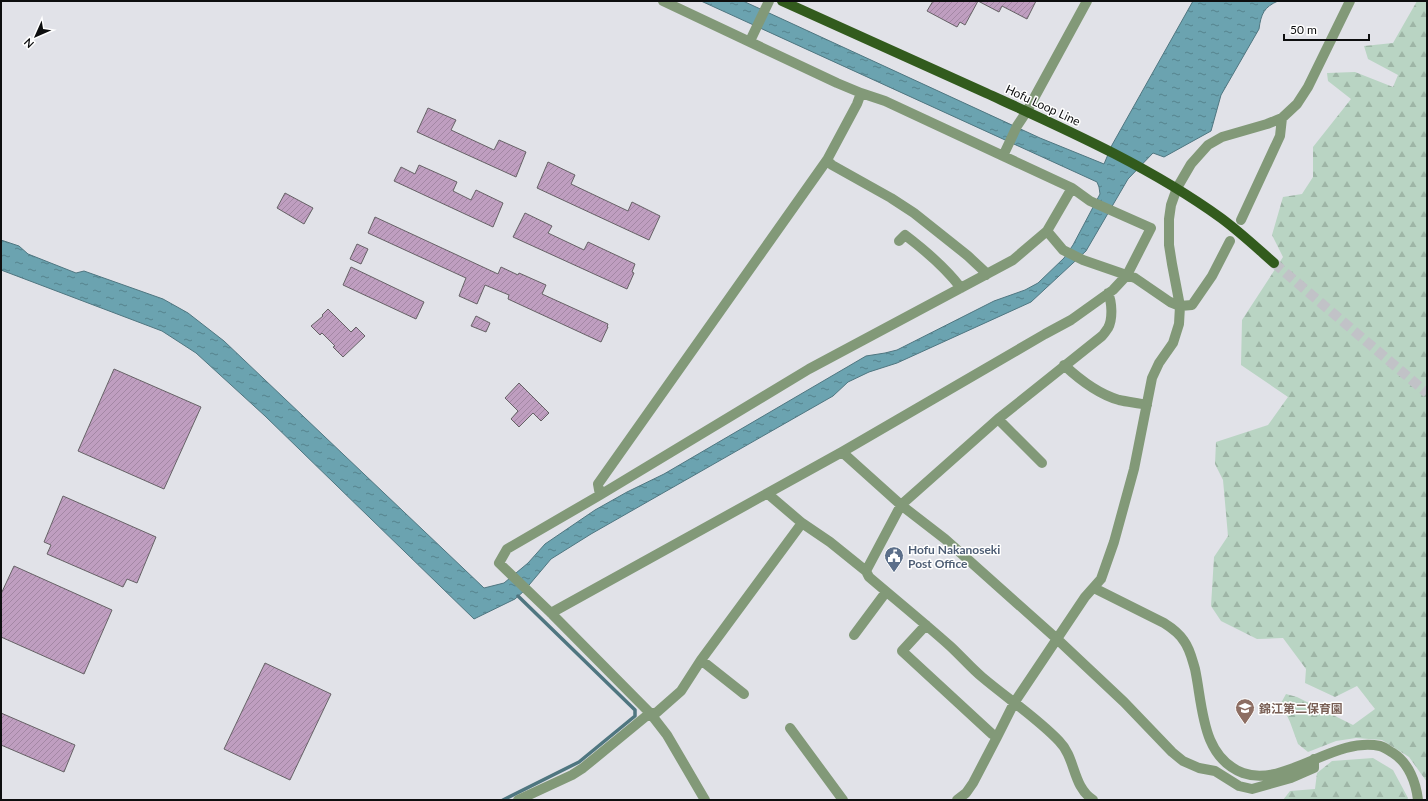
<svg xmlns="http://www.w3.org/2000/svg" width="1428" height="801" font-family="Lato,'Noto Sans JP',sans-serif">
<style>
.forest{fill:url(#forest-firs)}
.water{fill:url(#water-ripples);stroke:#4f7680}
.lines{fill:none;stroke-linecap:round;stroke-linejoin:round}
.stream{stroke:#4f7680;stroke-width:3.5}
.building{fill:url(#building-hatch);stroke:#666266}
.major-tunnel{stroke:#c1c2c7;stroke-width:10;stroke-dasharray:10 5;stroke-linecap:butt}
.minor{stroke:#829978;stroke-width:10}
.major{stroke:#325b1d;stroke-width:10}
.labels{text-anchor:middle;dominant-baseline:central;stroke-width:3;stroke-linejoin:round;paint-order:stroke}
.street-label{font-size:12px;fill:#0d0e0f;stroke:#fff}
.service-label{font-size:12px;font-weight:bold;fill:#4e5e75;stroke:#fff;text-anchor:start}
.education-label{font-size:12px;font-weight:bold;fill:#785e54;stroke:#fff;text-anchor:start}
</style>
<defs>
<pattern id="forest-firs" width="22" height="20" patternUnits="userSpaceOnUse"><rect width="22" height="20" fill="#b9d4c3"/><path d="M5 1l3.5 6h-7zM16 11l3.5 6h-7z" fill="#9eb5a6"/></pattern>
<pattern id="water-ripples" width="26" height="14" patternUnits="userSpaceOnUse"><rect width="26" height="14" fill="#6ba3b0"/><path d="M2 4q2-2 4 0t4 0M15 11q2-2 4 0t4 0" fill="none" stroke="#56838e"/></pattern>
<pattern id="building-hatch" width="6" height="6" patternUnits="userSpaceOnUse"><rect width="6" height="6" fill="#bf9ec0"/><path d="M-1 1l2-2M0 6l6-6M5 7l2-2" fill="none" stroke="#a387a4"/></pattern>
</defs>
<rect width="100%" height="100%" fill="#e1e2e8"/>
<path class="forest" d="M1417,1H1427V782L1409,757L1382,740L1356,738L1336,741L1308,752L1298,744L1290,722L1281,703L1286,694L1297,697L1353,725L1375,709L1357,686L1335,697L1305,683L1306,669L1283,638L1257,639L1221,621L1211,606L1214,557L1228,536L1223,480L1215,464L1216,442L1268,425L1288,397L1241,365L1242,320L1283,257L1272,235L1283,197L1302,194L1313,177V147L1351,99L1328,81L1327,73L1355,72L1393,87L1398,75L1368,59L1364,46L1393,43Z
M1373,758L1393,770L1408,798L1407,800H1283L1290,791L1315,789L1317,773L1332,761Z"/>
<path class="water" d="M701,1H743L1040,138L1104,164L1112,145L1193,1H1278C1264,7 1261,14 1259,29L1221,95L1211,131L1164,157L1153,153L1128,179L1086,251L1031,302L897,363L869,372L848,382L833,396L591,534L551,559L524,591L515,599L474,619L265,416L196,353L162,331L1,270V240L19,246L28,254L76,273L84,271L163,299L188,313L224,341L484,588L504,583L528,563L545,544L595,510L627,492L664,474L866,356L885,353L897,350L994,301L1025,290L1038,283L1064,258L1073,245L1100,194L1099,187L1097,182Z"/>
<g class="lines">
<path class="stream" d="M503,800L579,762L635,716V710L518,596"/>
</g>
<path class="building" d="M933,1H1036L1027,19L1002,6L999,12L978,1L965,25L960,22L957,27L927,11Z
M428,108L456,120L451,130L494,150L499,140L526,152L516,177L417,132Z
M548,162L575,175L571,184L628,211L632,202L660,216L649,240L537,188Z
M419,165L457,182L453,191L471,200L476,190L503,203L493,227L394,181L401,167L415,174Z
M285,193L313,208L304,224L277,208Z
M525,213L552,226L548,233L584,250L588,242L635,264L632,272L634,273L627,289L513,237Z
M375,217L498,274L501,267L518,275L519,273L546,285L542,294L608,324L607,327H608L601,342L508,299L509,295L485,285L477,304L459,296L466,278L368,233Z
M357,244L368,249L361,264L350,259Z
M351,267L424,302L416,319L343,285Z
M328,309L351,332L356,327L365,336L343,357L333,347L335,346L322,333L320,335L311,326L323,316L322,315Z
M476,316L490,323L486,332L471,326Z
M114,369L201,407L164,489L78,451Z
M519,383L549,413L541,421L533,413L519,427L511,419L518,411L505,398Z
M63,496L156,537L137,583L127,579L123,587L47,554L51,545L44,542Z
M14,566L112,610L84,674L1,637V594Z
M265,663L331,694L290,780L224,749Z
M1,713L75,745L64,772L1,745Z"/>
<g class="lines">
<path class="major-tunnel" d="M1274,263L1427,393"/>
<path class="minor" d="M750,41L769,1
M1003,156L1017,126L1027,111L1087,1
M827,160L832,165L891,198L914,213L968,256L984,271L986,275
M1241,220L1280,136L1282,118
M1047,231L1063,250L1083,260L1135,278L1170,302L1180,306L1192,305L1212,276L1230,241
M899,241L905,235C926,251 945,267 961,288
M1064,365C1080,380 1098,394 1119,400C1128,402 1138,403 1147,405
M998,419L1042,463
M842,452L901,505L945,539L1057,639L1124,702L1172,752L1183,761L1199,768L1215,771L1239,786L1252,789L1291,778L1314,768V759
M768,494L802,523L830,542L866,571L869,577C896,600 923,622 950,646C961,656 971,668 982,677C1008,699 1036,717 1059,741C1076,758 1072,786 1093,800
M600,495L598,484L827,160L857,104L861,93
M866,571L901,505L998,419L1102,336C1104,334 1106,331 1108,328C1113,319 1112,302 1108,293
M1094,588L1164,623C1172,628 1179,633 1184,641C1190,649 1192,659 1195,669C1203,706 1201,757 1243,773C1285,788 1334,736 1380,746C1385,747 1389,751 1393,753C1409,763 1416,783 1418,800
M551,613L842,452L1045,334L1071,320L1113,290L1127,275L1151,228L1090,201L1072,188L885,101L861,93L837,83L663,1
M926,625L902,651L992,734L997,737
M854,635L886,592
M701,660L744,694
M790,728L843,800
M518,800L572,775L583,768L650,713H656L681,691L701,660L802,523
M705,800L667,735L650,713L551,613L499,563L507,549L600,495L809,369L1013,260L1047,231L1072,188
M957,800L966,793L973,783L997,737L1014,703L1085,597L1101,579L1114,542L1134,469L1152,378L1159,363L1173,343L1179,324L1180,306L1172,264L1169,245V219L1171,205L1177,188L1191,164L1208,145L1222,137L1267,124L1282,118L1297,104L1308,87L1350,1"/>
<path class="major" d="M782,1C850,32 918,62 986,93C1067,130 1149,166 1221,218C1240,232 1257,248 1274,263"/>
</g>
<defs>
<symbol id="civic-pin" viewBox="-11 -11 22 30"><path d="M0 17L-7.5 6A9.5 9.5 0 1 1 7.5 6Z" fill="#5c6f8a" stroke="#fff"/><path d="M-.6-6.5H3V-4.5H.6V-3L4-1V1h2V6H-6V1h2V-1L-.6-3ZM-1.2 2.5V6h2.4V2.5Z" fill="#fff"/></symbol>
<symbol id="school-pin" viewBox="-11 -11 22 30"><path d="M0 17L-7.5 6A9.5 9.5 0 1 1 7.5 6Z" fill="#8d6e63" stroke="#fff"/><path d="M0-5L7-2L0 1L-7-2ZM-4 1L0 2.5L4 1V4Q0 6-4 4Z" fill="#fff"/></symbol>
</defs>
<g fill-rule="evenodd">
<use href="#civic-pin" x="883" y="545" width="22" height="30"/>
<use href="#school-pin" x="1234" y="697" width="22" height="30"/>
</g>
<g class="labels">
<g class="street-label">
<text transform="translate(1043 105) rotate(25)">Hofu Loop Line</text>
</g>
<g class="service-label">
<text x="908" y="549">Hofu Nakanoseki<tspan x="908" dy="14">Post Office</tspan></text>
</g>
<g class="education-label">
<text x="1259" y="708">錦江第二保育園</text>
</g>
</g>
<rect width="1428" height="801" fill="none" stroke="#0d0e0f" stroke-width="4"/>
<g transform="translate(36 36) rotate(225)" stroke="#ffffff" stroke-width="3" paint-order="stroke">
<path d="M0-3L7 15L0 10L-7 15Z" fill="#0d0e0f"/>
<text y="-6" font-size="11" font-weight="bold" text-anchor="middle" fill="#0d0e0f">N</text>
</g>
<path d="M1284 34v6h85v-6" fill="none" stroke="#0d0e0f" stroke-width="2"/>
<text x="1290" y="34" font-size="12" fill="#0d0e0f" stroke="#ffffff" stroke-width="3" paint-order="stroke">50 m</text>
</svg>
